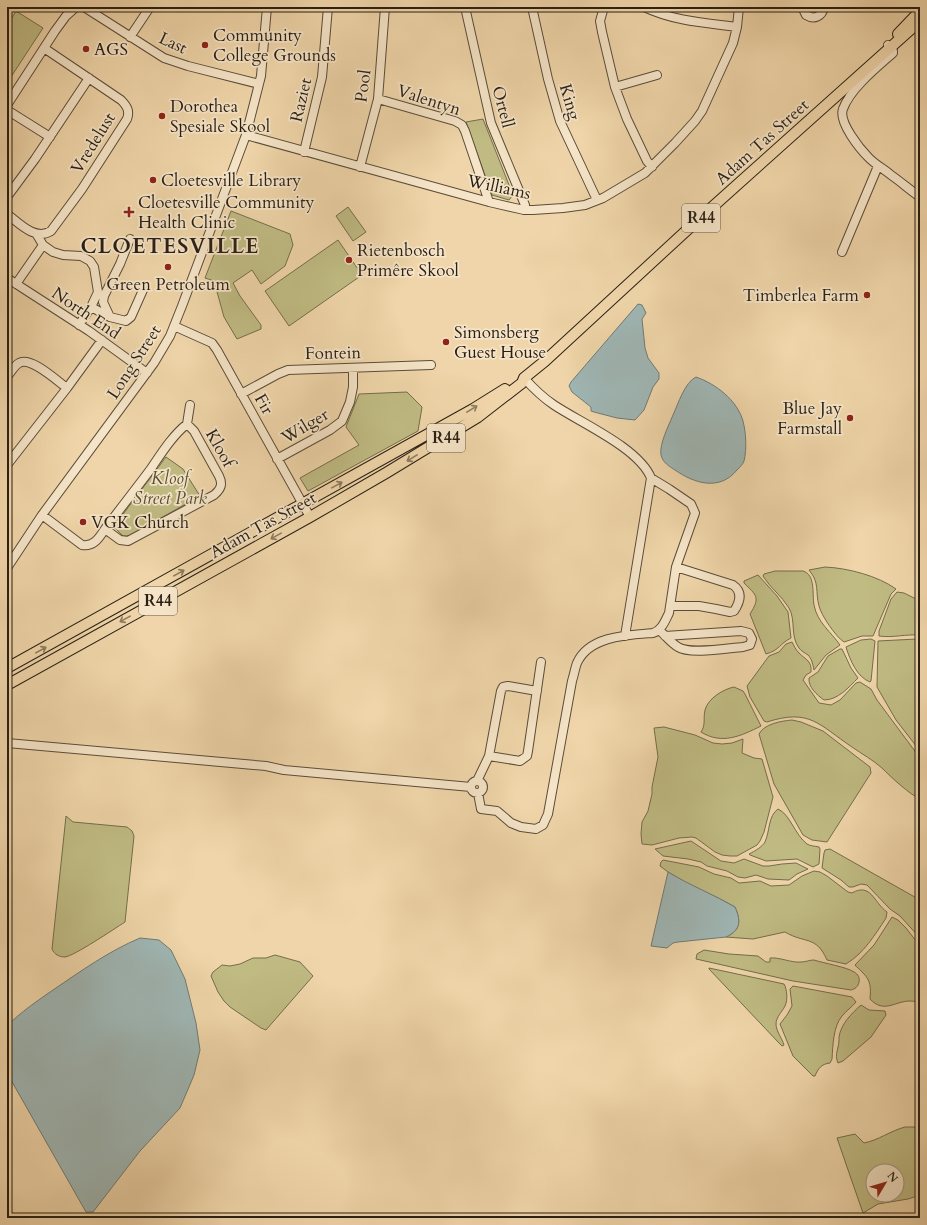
<svg xmlns="http://www.w3.org/2000/svg" width="927" height="1225" font-family="Cardo,serif">
<style>
.green{fill:#c0bb83;stroke:#746d4c;fill-rule:evenodd}
.water{fill:#9fb6b4;stroke:#707a74}
.lines{fill:none;stroke-linecap:round;stroke-linejoin:round}
.minor-casing{stroke:#5a4c3a;stroke-width:10}
.major-casing{stroke:#291f15;stroke-width:12}
.minor{stroke:#f5e4c7;stroke-width:8}
.major{stroke:#efd5a9;stroke-width:10}
.oneway{stroke:#8c7a5f}
.poi-dot{fill:#8f2418;stroke:#f5e4c7;stroke-width:1.5}
.labels{text-anchor:middle;dominant-baseline:central;stroke-width:3.5;stroke-linejoin:round;paint-order:stroke}
.shield{fill:#f5e4c7;stroke:#665a4a;stroke-width:1}
.shield-label{font-size:16px;font-weight:bold;fill:#291f15}
.poi-label{font-size:17px;fill:#291f15;stroke:#f5e4c7;text-anchor:start}
.street-label{font-size:17px;fill:#291f15;stroke:#f5e4c7}
.park-label{font-size:17px;font-style:italic;fill:#564e36;stroke:#f5e4c7}
.district-label{font-size:21px;font-weight:bold;letter-spacing:1px;fill:#291f15;stroke:#f5e4c7}
</style>
<rect width="100%" height="100%" fill="#efd5a9"/>
<filter id="stains"><feTurbulence type="fractalNoise" baseFrequency=".005" numOctaves="4"/><feColorMatrix values="0 0 0 0 .2 0 0 0 0 .09 0 0 0 0 .02 0 0 0 .5 -.17"/></filter>
<radialGradient id="worn" r=".72"><stop offset=".6" stop-color="#630" stop-opacity="0"/><stop offset="1" stop-color="#630" stop-opacity=".3"/></radialGradient>
<path class="green" d="M16,11L43,28L7,83V26Z
M483,119L513,195L509,200L492,195L466,122Z
M348,207L366,232L353,241L336,216Z
M231,211L290,234L293,245L285,266L261,284L252,270L233,283L240,296L261,325V329L237,339L224,317L214,281L205,278Z
M338,240L362,275L289,326L265,291Z
M407,392L422,407L418,431L308,491L300,478L359,445L346,427L359,394Z
M166,457L183,469L200,496L129,536H123L114,527L115,525Z
M825,567C848,568 878,576 896,589L891,594L873,636H862L844,642C836,637 821,615 819,606C815,591 820,583 809,570Z
M803,571C816,575 812,595 814,605C817,622 831,632 840,645L826,655L814,670C813,665 812,659 808,655C805,653 801,651 799,648C790,636 796,620 789,608C782,596 770,588 763,576L764,574L775,571Z
M758,575L777,596L788,612L791,638C779,644 780,650 766,654L750,614C761,597 756,595 744,583V581Z
M897,592L904,593L920,601V635C906,634 893,638 879,636V631L891,599Z
M871,639L875,641L871,681L870,682C857,677 850,660 846,647L861,640Z
M917,639L920,640V751L896,720L877,687L878,641Z
M792,642C794,646 796,650 799,653C806,660 812,661 811,672L806,675L803,680L819,703L831,705L840,700L856,683L860,682L871,689L877,700L920,758V799C909,794 891,777 882,768C873,760 862,754 852,747C819,725 810,708 767,722L764,721L750,697L747,686L769,656L779,652L786,644Z
M840,649H842L851,668L858,678C849,687 838,700 824,700C817,695 808,687 809,678L818,672L828,656Z
M734,687L743,691L745,694L761,726C741,736 722,745 701,732C706,725 703,718 705,710C708,698 724,689 734,687Z
M792,720L801,722L823,731L870,767L871,773L827,842L812,840L803,835L774,784L759,734C764,724 781,721 792,720Z
M664,727L695,735L713,743L722,744L732,743L743,739L742,753L754,758L762,759L773,797L764,832L760,841L757,845L737,856H730L722,855L715,852L696,838L692,837L679,838L652,845L642,844L641,834L642,822L648,811L652,794V787L658,757L654,728Z
M778,809C790,814 795,835 807,844C810,846 815,846 819,847L820,849L819,864L813,867L797,859L766,861L750,855L749,854C755,851 762,847 765,842C770,831 768,816 778,809Z
M66,816L73,822L127,827L132,831L134,836L125,922C114,929 74,956 65,957C59,957 54,954 52,949Z
M691,841L721,861L734,863L744,859L763,866H769L782,864L796,863L808,869L797,874L789,880L768,879L756,875L745,878L738,877L727,871L707,866L701,862L688,859L663,856L655,849Z
M830,849L920,900V938L900,916L890,909L867,885L861,884L853,887H849L841,880L822,868L824,853L825,850Z
M663,860L699,867L714,874L731,878L739,883L760,881L771,886L789,885L802,876L814,871L820,872L827,876L848,892L852,893C871,882 874,903 887,912L886,918C875,935 863,954 846,964L827,960C816,935 805,944 785,932L753,939L726,937C741,930 741,921 735,907C711,893 682,884 660,866L661,862Z
M892,917L898,920L906,928L920,946V1003C917,1002 914,1001 910,1001C895,1001 884,1014 870,999C871,988 871,980 862,972C860,969 857,968 855,965L874,945Z
M704,950L729,954L758,956L766,962H770V958C780,957 791,963 801,962C806,962 809,960 814,960C823,963 847,967 854,972C858,974 860,978 859,982C858,987 855,989 851,990L793,981L696,959L697,954Z
M275,955L300,962L313,976L266,1030L261,1028L230,1007L224,1001L218,992L211,976L213,972L222,965L230,966L240,964L253,958H266Z
M709,968L784,984C787,989 788,1000 785,1006C782,1012 776,1017 776,1024C776,1031 782,1038 784,1045L782,1046L779,1043L709,969Z
M793,986L852,997L856,1002C852,1007 846,1011 842,1016C833,1027 833,1045 832,1059L830,1063C821,1064 818,1069 815,1076H813L793,1056L780,1024L787,1015L792,1006L790,989Z
M861,1005L869,1010L885,1011L886,1015L871,1037L843,1061L838,1063C835,1056 837,1053 838,1047C839,1044 839,1040 839,1037C841,1024 851,1014 861,1005Z
M905,1127H920V1195L908,1199L878,1204L863,1213L837,1138L855,1134L864,1143C879,1140 890,1131 905,1127ZM873,1171H897V1195H873Z"/>
<path class="water" d="M638,304L642,305L646,313L642,319L645,348L648,358L659,373V379L653,387L644,410L635,420L617,418L594,412L591,411V407L572,392L569,386L571,382Z
M696,377C716,384 737,400 743,421C746,433 747,449 744,461C743,464 740,467 737,470C720,491 695,484 675,470C669,466 663,463 661,455C659,444 669,425 673,415C678,404 685,382 696,377Z
M668,872C689,885 713,894 735,907C741,921 741,930 726,937L678,942L673,943L667,948L651,946Z
M140,938L159,940L171,950L185,979L196,1023L200,1050L194,1075L180,1108L140,1151L93,1212H86L7,1073V1026C21,1012 37,1001 53,990C81,971 109,951 140,938Z"/>
<g class="lines">
<defs>
<path id="minor" d="M84,7L164,58L188,66L259,84
M465,7L491,123L525,205L524,210
M532,7L548,79L560,121L597,200
M604,7L600,21L602,32L615,87L627,119L647,161L652,167
M644,7C673,21 706,23 737,27
M802,7L806,15C814,20 822,17 824,7
M130,37L150,7
M888,45L893,51V53C877,67 850,89 843,109C838,122 860,149 869,158C876,165 884,169 891,175C901,182 910,190 920,197
M615,87L657,75
M378,99L455,121L462,125L465,131L489,202
M7,105L55,31L66,16L76,7
M7,110L50,137
M246,135L489,202L524,210H533L563,208L585,205L603,198L645,173L675,143L695,121L702,111L733,43L737,27L739,7
M304,152L322,77L328,7
M360,167L378,99L385,7
M7,197L35,159L89,78
M7,214C19,223 35,241 51,231L82,189L127,119C130,111 127,106 121,100L44,48
M37,235L43,245L53,252L63,255L81,256L90,261L94,267L98,292L91,307L79,325
M842,252L878,166
M7,278L89,331L147,373
M16,284L43,245
M100,294L104,296L103,302L110,317
M104,296L120,264L130,239
M91,307L110,317L126,321L131,317L143,290
M174,326L212,343L217,350L310,517
M7,377C11,372 14,366 19,363C31,356 57,381 67,388
M524,378C533,388 542,397 554,405C581,423 639,448 651,478L625,636
M241,394L278,374L288,370L431,365
M187,424L190,405
M277,459L330,430L342,421L350,402L353,387V368
M7,465L67,388L102,340
M42,515L82,545C94,547 99,538 105,529C120,509 135,490 150,470C161,454 172,436 187,424L194,431L219,476C223,484 221,489 214,495L128,541L120,540L105,529
M7,568L42,515L154,363L170,336L182,306L246,135L261,76L267,7
M670,606H699L716,609L730,612L734,611C740,602 743,592 733,585L676,567
M659,630C665,635 671,643 678,647C690,655 728,648 743,647L750,645L752,639L749,633L741,631L665,636
M7,743L266,766L284,770L471,787
M489,756L520,761L527,756L528,751L541,662
M477,781L489,756L501,691L503,687L508,686L537,691
M471 787a6 6 0 1 1 12 0a6 6 0 1 1-12 0Z
M478,793L481,809L497,811L511,823L521,827L536,829L543,825L548,814L572,681C574,675 575,668 577,663C589,636 627,635 653,633C662,630 665,621 669,613L676,567L695,513L691,504L669,489L651,478"/>
<path id="major" d="M898,34L920,11
M7,668L356,474L473,409L505,389
M7,685L310,517L386,473L478,417L522,383L524,378L545,361L699,219L920,21"/>
</defs>
<use href="#minor" class="minor-casing"/>
<use href="#major" class="major-casing"/>
<use href="#minor" class="minor"/>
<use href="#major" class="major"/>
</g>
<defs><path id="oneway-shaft" d="M-6 0H5M1.5-3L5.5 0L1.5 3" fill="none" stroke-width="1.6" stroke-linecap="round" stroke-linejoin="round"/></defs>
<g class="oneway">
<use href="#oneway-shaft" transform="translate(472 409) rotate(-31)"/>
<use href="#oneway-shaft" transform="translate(412 458) rotate(149)"/>
<use href="#oneway-shaft" transform="translate(337 485) rotate(-29)"/>
<use href="#oneway-shaft" transform="translate(276 536) rotate(151)"/>
<use href="#oneway-shaft" transform="translate(179 573) rotate(-29)"/>
<use href="#oneway-shaft" transform="translate(125 619) rotate(151)"/>
<use href="#oneway-shaft" transform="translate(41 650) rotate(-29)"/>
</g>
<g class="poi-dot">
<circle cx="205" cy="45" r="4"/>
<circle cx="86" cy="49" r="4"/>
<circle cx="162" cy="116" r="4"/>
<circle cx="153" cy="180" r="4"/>
<path d="M127 206h4v4h4v4h-4v4h-4v-4h-4v-4h4z"/>
<circle cx="349" cy="260" r="4"/>
<circle cx="168" cy="267" r="4"/>
<circle cx="867" cy="295" r="4"/>
<circle cx="446" cy="342" r="4"/>
<circle cx="850" cy="418" r="4"/>
<circle cx="83" cy="522" r="4"/>
</g>
<g class="labels">
<g class="shield">
<rect x="682" y="204" width="38" height="28" rx="3"/>
<rect x="427" y="424" width="38" height="28" rx="3"/>
<rect x="139" y="587" width="38" height="28" rx="3"/>
</g>
<g class="shield-label">
<text x="701" y="218">R44</text>
<text x="446" y="438">R44</text>
<text x="158" y="601">R44</text>
</g>
<g class="poi-label">
<text x="213" y="35">Community<tspan x="213" dy="20">College Grounds</tspan></text>
<text x="94" y="49">AGS</text>
<text x="170" y="106">Dorothea<tspan x="170" dy="20">Spesiale Skool</tspan></text>
<text x="161" y="180">Cloetesville Library</text>
<text x="138" y="202">Cloetesville Community<tspan x="138" dy="20">Health Clinic</tspan></text>
<text x="357" y="250">Rietenbosch<tspan x="357" dy="20">Primêre Skool</tspan></text>
<text x="168" y="284" text-anchor="middle">Green Petroleum</text>
<text x="859" y="295" text-anchor="end">Timberlea Farm</text>
<text x="454" y="332">Simonsberg<tspan x="454" dy="20">Guest House</tspan></text>
<text x="842" y="408" text-anchor="end">Blue Jay<tspan x="842" dy="20">Farmstall</tspan></text>
<text x="91" y="522">VGK Church</text>
</g>
<g class="street-label">
<text transform="translate(173 43) rotate(25)">Last</text>
<text transform="translate(363 86) rotate(-82)">Pool</text>
<text transform="translate(301 100) rotate(-77)">Raziet</text>
<text transform="translate(429 100) rotate(18)">Valentyn</text>
<text transform="translate(570 102) rotate(73)">King</text>
<text transform="translate(503 107) rotate(75)">Ortell</text>
<text transform="translate(762 142) rotate(-42)">Adam Tas Street</text>
<text transform="translate(93 143) rotate(-58)">Vredelust</text>
<text transform="translate(499 187) rotate(12)">Williams</text>
<text transform="translate(86 313) rotate(34)">North End</text>
<text transform="translate(333 353) rotate(-1)">Fontein</text>
<text transform="translate(134 362) rotate(-57)">Long Street</text>
<text transform="translate(264 404) rotate(61)">Fir</text>
<text transform="translate(305 426) rotate(-31)">Wilger</text>
<text transform="translate(220 448) rotate(61)">Kloof</text>
<text transform="translate(263 525) rotate(-29)">Adam Tas Street</text>
</g>
<g class="park-label">
<text x="170" y="478">Kloof<tspan x="170" dy="20">Street Park</tspan></text>
</g>
<g class="district-label">
<text x="170" y="246">CLOETESVILLE</text>
</g>
</g>
<rect width="927" height="1225" fill="none" stroke="#efd5a9" stroke-width="24"/>
<rect x="8" y="8" width="911" height="1209" fill="none" stroke="#291f15" stroke-width="2"/>
<rect x="12" y="12" width="903" height="1201" fill="none" stroke="#291f15"/>
<g transform="translate(885 1183) rotate(52)"><circle r="19" fill="#f5e4c7" stroke="#a39580"/>
<path d="M0-3L7 15L0 10L-7 15Z" fill="#8f2418"/>
<text y="-6" font-size="11" font-weight="bold" text-anchor="middle" fill="#291f15">N</text>
</g>
<rect width="100%" height="100%" filter="url(#stains)"/>
<rect width="100%" height="100%" fill="url(#worn)"/>
</svg>
